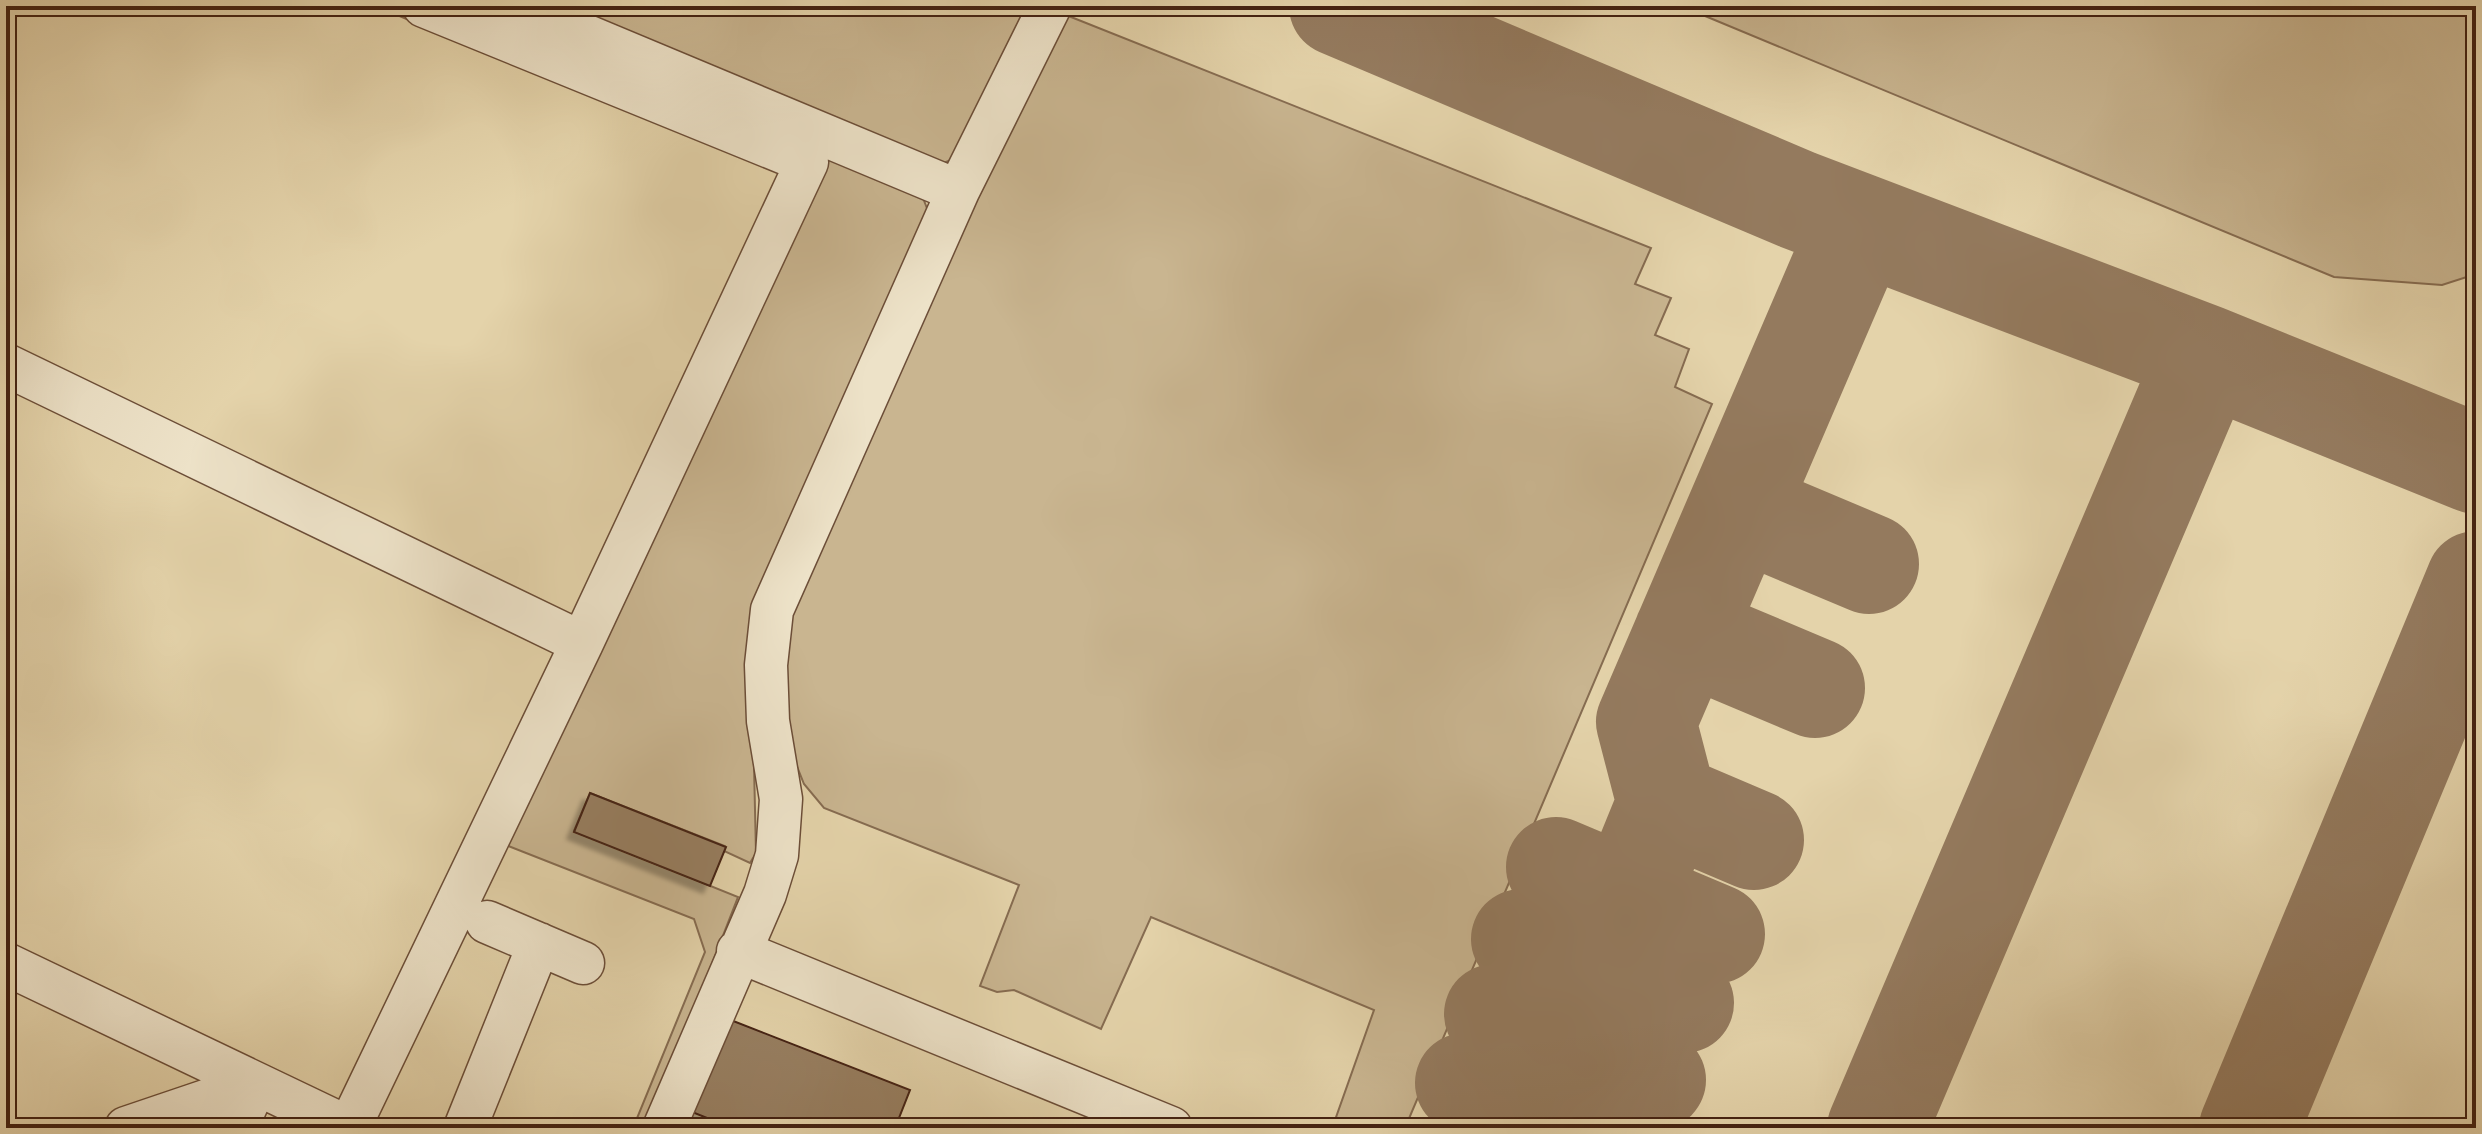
<svg xmlns="http://www.w3.org/2000/svg" width="2482" height="1134" font-family="'Gentium Book Plus',serif">
<style>
.green{fill:#c9b590;stroke:#866c51;stroke-width:2}
.lines{fill:none;stroke-linecap:round;stroke-linejoin:round}
.stream{stroke:#84684e;stroke-width:11}
.taxiway{stroke:#947a5e;stroke-width:100}
.building{fill:#977e61;stroke:#442212;stroke-width:2;filter:url(#shadow)}
.minor-casing{stroke:#6c4e38;stroke-width:45}
.minor{stroke:#ede2c8;stroke-width:42}
</style>
<defs>
<filter id="shadow"><feDropShadow dx="-7" dy="7" stdDeviation="2" flood-color="#0004"/></filter>
</defs>
<rect width="100%" height="100%" fill="#e4d3aa"/>
<filter id="stains"><feTurbulence type="fractalNoise" baseFrequency=".0025" numOctaves="4"/><feColorMatrix values="0 0 0 0 .2 0 0 0 0 .09 0 0 0 0 .02 0 0 0 .5 -.17"/></filter>
<radialGradient id="worn" r=".72"><stop offset=".6" stop-color="#630" stop-opacity="0"/><stop offset="1" stop-color="#630" stop-opacity=".3"/></radialGradient>
<path class="green" d="M542,6H1041L961,156L936,166Z
M1681,6H2476V274L2442,285L2334,277Z
M1066,15L1651,248L1635,284L1671,298L1655,335L1689,349L1675,387L1712,404L1405,1128H1347L1334,1123L1374,1010L1151,917L1101,1029L1014,990L997,992L980,986L1019,885L824,808L804,784L790,749L779,668L801,566Z
M831,154L923,198L928,211L753,722L756,853L750,863L724,851L725,846L590,793L574,831L738,897L648,1128H633L705,952L694,919L498,842Z"/>
<g class="lines">
<path class="stream" d="M387,6L418,19"/>
<path class="taxiway" d="M1339,6L1798,200L2206,355L2476,464
M1738,509L1869,564
M1684,633L1815,688
M1667,803L1754,840
M1556,867L1715,934
M1521,939L1684,1003
M1494,1014L1656,1080
M1465,1083L1569,1128
M1540,1115L1667,803L1646,722L1860,224
M1877,1128L2206,355
M2249,1128L2476,581"/>
</g>
<path class="building" d="M590,793L726,847L710,886L574,832Z
M723,1017L910,1090L895,1128H732L687,1110Z
M971,1120L991,1128H967Z"/>
<g class="lines">
<defs>
<path id="minor" d="M515,6L958,191
M6,365L582,643
M487,922L583,963
M738,951L1171,1128
M6,964L349,1128L582,643L807,162L424,6
M126,1128L256,1084
M236,1128L256,1084
M465,1128L539,944
M664,1128L765,894L777,855L781,799L768,721L766,665L772,610L958,191L1050,6"/>
</defs>
<use href="#minor" class="minor-casing"/>
<use href="#minor" class="minor"/>
</g>
<rect width="2482" height="1134" fill="none" stroke="#e4d3aa" stroke-width="32"/>
<rect x="8" y="8" width="2466" height="1118" fill="none" stroke="#442212" stroke-width="4"/>
<rect x="16" y="16" width="2450" height="1102" fill="none" stroke="#442212" stroke-width="2"/>
<rect width="100%" height="100%" filter="url(#stains)"/>
<rect width="100%" height="100%" fill="url(#worn)"/>
</svg>
